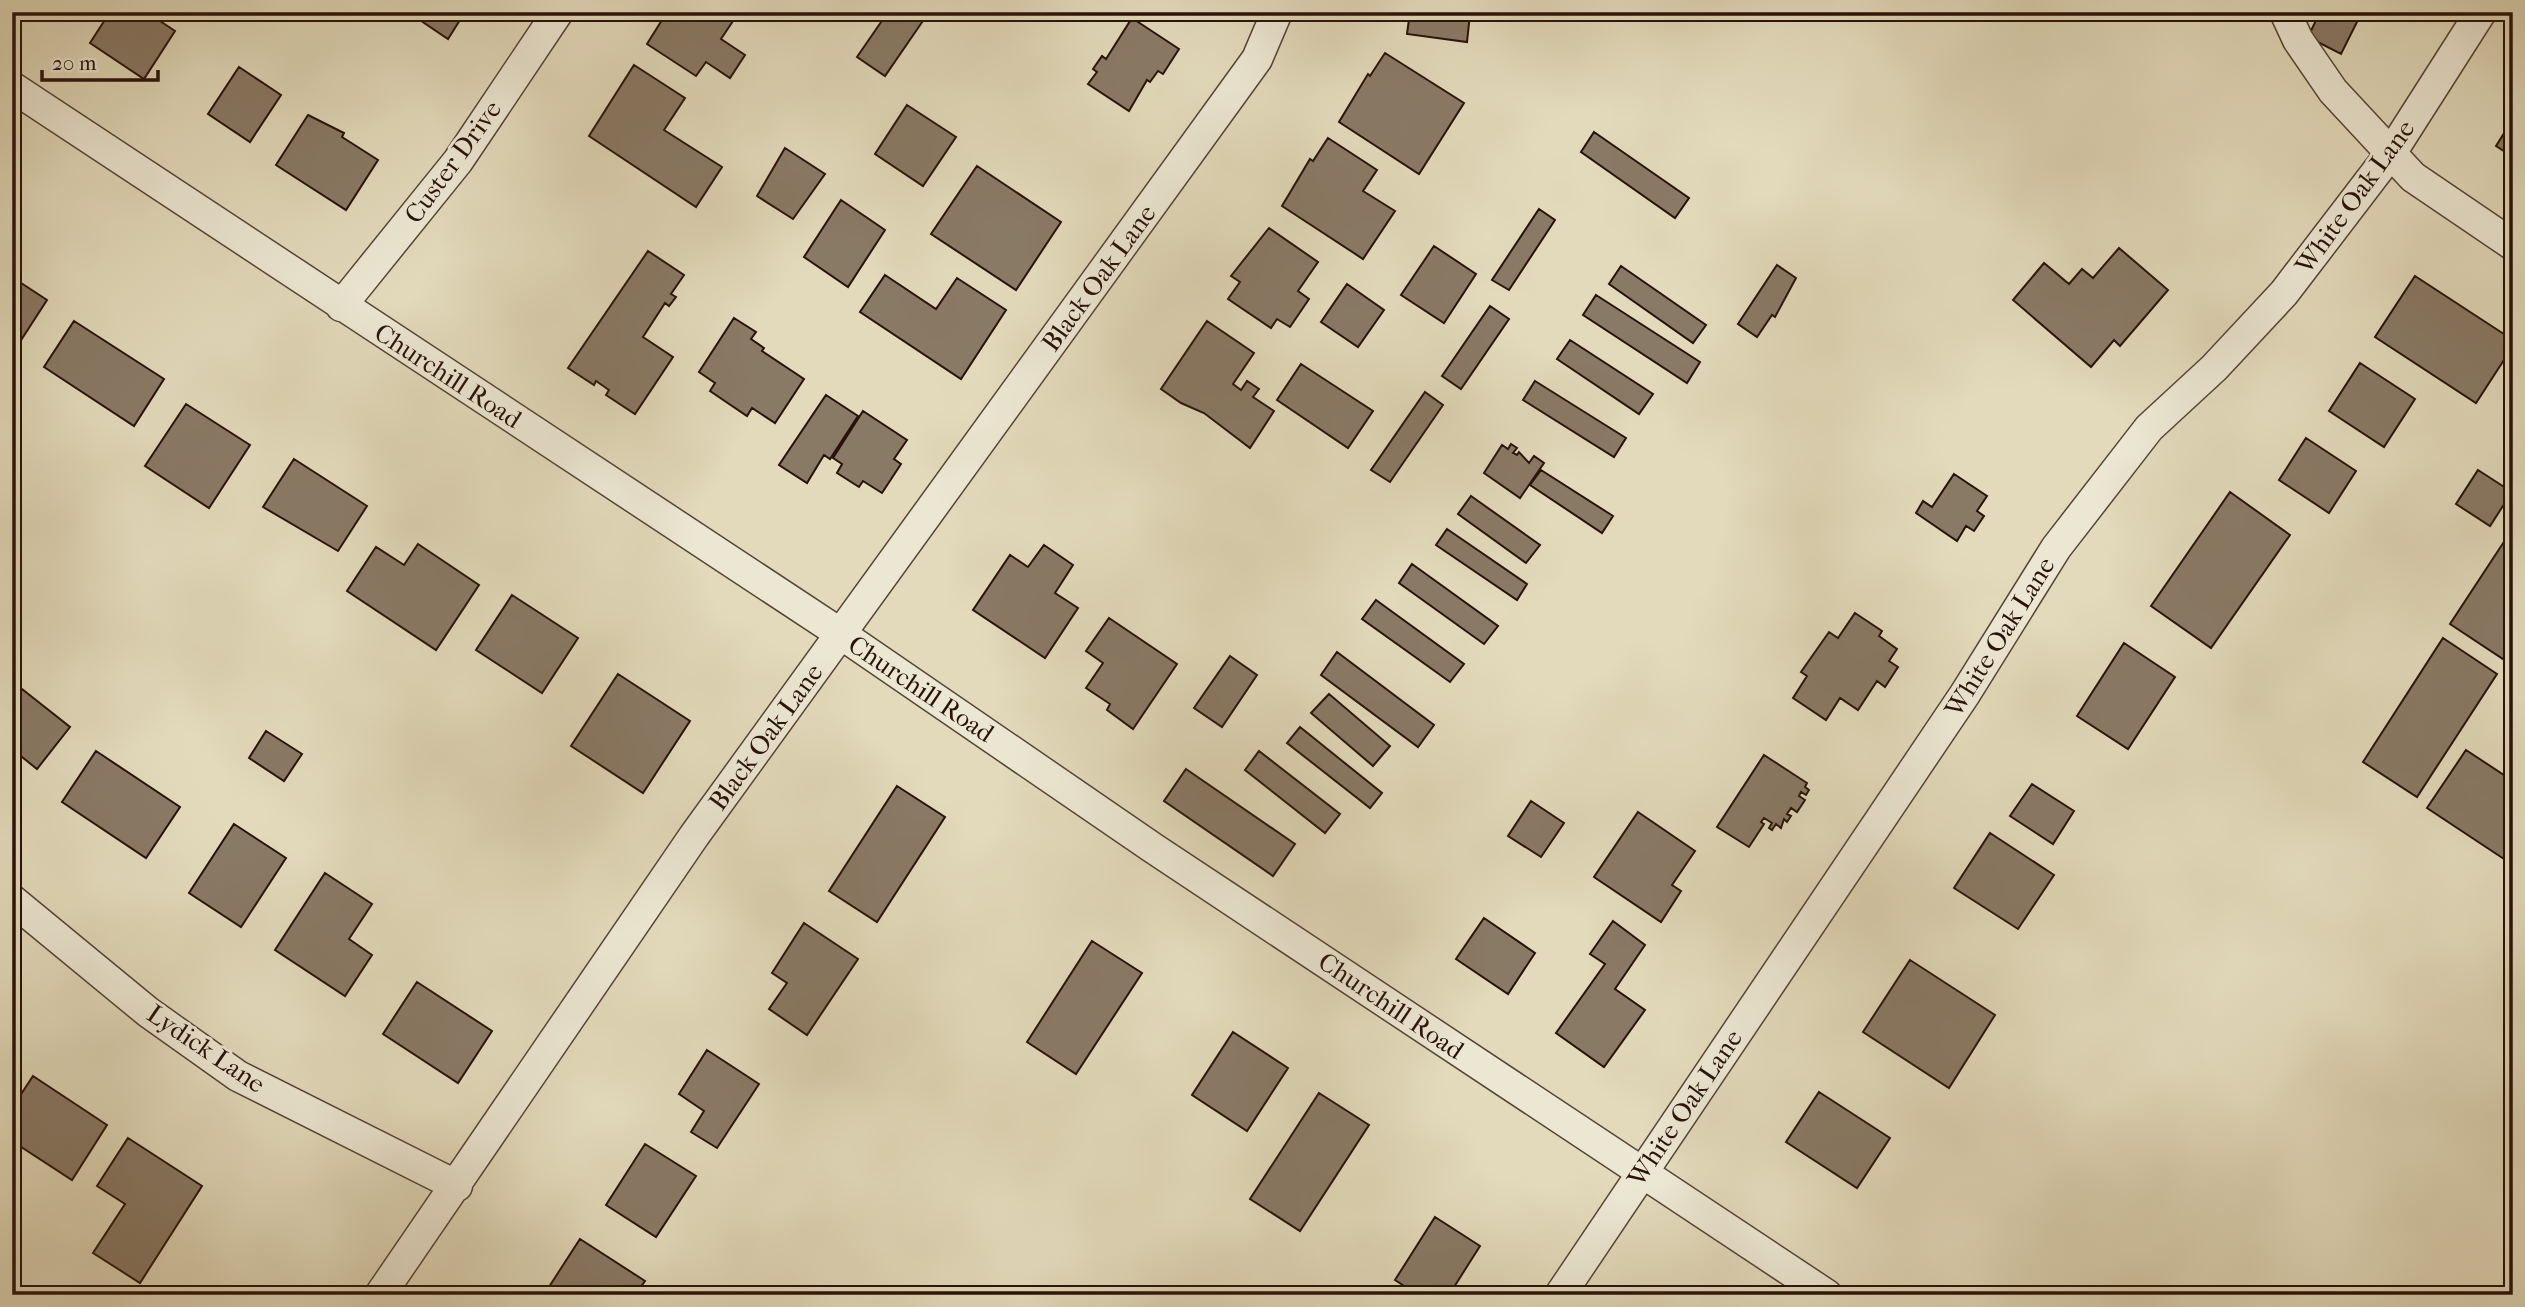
<svg xmlns="http://www.w3.org/2000/svg" width="2525" height="1307" font-family="'IM FELL French Canon',serif">
<style>
.building{fill:#897a66;stroke:#281209;stroke-width:2}
.lines{fill:none;stroke-linecap:round;stroke-linejoin:round}
.minor-casing{stroke:#564436;stroke-width:33}
.minor{stroke:#ece7d3;stroke-width:30}
.labels{text-anchor:middle;dominant-baseline:central;stroke-width:6;stroke-linejoin:round;paint-order:stroke}
.street-label{font-size:26px;fill:#281209;stroke:#ece7d3}
</style>
<rect width="100%" height="100%" fill="#e2dabb"/>
<filter id="stains"><feTurbulence type="fractalNoise" baseFrequency=".00286" numOctaves="4"/><feColorMatrix values="0 0 0 0 .2 0 0 0 0 .09 0 0 0 0 .02 0 0 0 .5 -.17"/></filter>
<radialGradient id="worn" r=".72"><stop offset=".6" stop-color="#630" stop-opacity="0"/><stop offset="1" stop-color="#630" stop-opacity=".3"/></radialGradient>
<path class="building" d="M110,12H157L154,17L175,31L144,79L90,43Z
M408,12H465L448,39Z
M667,12H739L721,39L745,55L730,78L706,62L696,76L647,44Z
M888,12H929L885,76L857,57Z
M1410,12H1485L1484,16L1470,14L1467,42L1407,34Z
M2320,12H2362L2341,54L2308,37Z
M1132,18L1179,49L1163,74L1158,71L1150,82L1147,80L1129,111L1088,84L1097,72L1093,69L1102,56L1106,59Z
M1385,53L1464,103L1419,174L1339,122L1368,74L1370,76Z
M634,65L685,98L664,130L722,167L696,207L589,136Z
M239,67L281,95L250,142L208,114Z
M907,105L956,137L923,186L875,154Z
M308,115L344,133L342,137L378,160L346,210L276,165Z
M2513,119V157L2496,146Z
M1594,132L1689,198L1675,218L1581,152Z
M1328,138L1377,170L1363,191L1395,211L1363,259L1282,206L1310,159L1313,161Z
M785,148L825,174L793,219L757,196Z
M977,166L1061,222L1016,290L931,234Z
M841,200L885,230L848,287L804,257Z
M1539,209L1555,220L1509,290L1492,280Z
M1269,228L1318,262L1298,291L1309,299L1290,327L1277,319L1271,328L1228,299L1240,282L1231,276Z
M1434,246L1476,274L1444,323L1401,295Z
M2119,248L2168,290L2120,346L2114,340L2091,367L2013,300L2044,263L2069,284L2082,269L2093,278Z
M648,251L684,275L671,294L676,297L669,306L665,303L643,337L673,357L635,414L606,395L609,390L596,381L594,385L568,368Z
M1777,265L1796,278L1775,317L1772,315L1757,337L1738,324Z
M1621,266L1706,325L1693,343L1609,284Z
M885,275L936,309L957,278L1006,310L961,379L860,312Z
M2415,276L2513,340V346L2476,403L2375,337Z
M12,277L47,300L12,354Z
M1347,284L1384,310L1358,347L1321,322Z
M1596,295L1700,362L1687,383L1583,315Z
M1490,306L1509,319L1461,389L1442,376Z
M734,318L756,332L751,339L764,348L762,351L804,379L775,423L752,408L747,416L710,391L715,383L699,372Z
M74,321L164,379L134,426L44,367Z
M1207,321L1254,353L1233,384L1241,390L1247,381L1259,389L1253,397L1274,411L1250,448L1204,413L1181,403L1161,389Z
M1570,340L1653,394L1639,414L1557,359Z
M2360,363L2415,399L2384,447L2329,411Z
M1301,364L1373,411L1348,448L1277,400Z
M1535,381L1626,438L1614,457L1523,400Z
M1425,392L1443,405L1390,482L1371,470Z
M826,395L858,416L830,459L824,455L807,483L779,465Z
M186,404L250,445L209,508L145,466Z
M863,411L907,440L894,459L901,464L882,493L863,481L859,487L837,473L842,464L833,458Z
M2306,438L2356,471L2329,513L2279,480Z
M1511,444L1517,448L1513,453L1517,455L1519,452L1529,463L1534,456L1544,463L1520,498L1484,473L1502,445L1508,449Z
M294,459L367,506L338,551L263,507Z
M1541,470L1613,516L1602,533L1530,485Z
M2478,470L2512,492L2490,526L2456,504Z
M1954,474L1987,496L1977,511L1984,516L1974,531L1966,526L1957,541L1916,513L1923,501L1932,507Z
M2230,492L2290,535L2211,648L2151,606Z
M1471,496L1540,545L1526,563L1458,514Z
M2513,528V650L2506,661L2450,624Z
M1447,529L1527,584L1517,600L1436,545Z
M418,544L479,585L436,650L347,591L376,547L404,565Z
M1044,545L1073,565L1055,593L1078,608L1045,658L973,610L1010,555L1028,567Z
M1412,564L1498,626L1484,644L1399,583Z
M512,595L578,638L542,693L476,650Z
M1376,600L1464,664L1450,682L1362,619Z
M1855,613L1882,631L1879,636L1897,649L1889,661L1898,667L1885,687L1877,681L1858,710L1840,698L1826,720L1793,698L1807,676L1801,672L1829,632L1838,638Z
M1109,618L1177,664L1133,729L1107,710L1110,704L1086,688L1103,663L1086,651Z
M2443,638L2497,674L2417,797L2363,762Z
M2124,643L2175,677L2128,749L2077,716Z
M1337,652L1434,725L1418,747L1321,675Z
M1230,656L1257,675L1222,727L1194,708Z
M618,674L690,721L643,793L571,746Z
M22,689L70,727L37,769L12,749V700Z
M1329,694L1390,746L1373,766L1311,713Z
M1300,727L1382,793L1370,808L1287,743Z
M266,731L302,754L284,781L249,758Z
M2466,750L2513,781V865L2427,808Z
M96,751L180,807L146,858L62,802Z
M1259,751L1340,814L1325,833L1245,770Z
M1764,755L1807,783L1805,787L1809,790L1806,795L1801,792L1799,796L1805,800L1797,812L1791,808L1787,814L1791,816L1787,822L1784,819L1781,828L1776,824L1772,830L1769,828L1772,823L1764,818L1761,822L1764,824L1749,847L1717,827Z
M1186,769L1295,844L1273,876L1164,801Z
M2032,784L2074,811L2053,844L2010,816Z
M897,786L945,817L877,922L829,891Z
M1531,801L1564,823L1541,857L1508,836Z
M1638,812L1695,851L1672,885L1681,891L1661,922L1594,877Z
M234,824L286,858L241,927L189,893Z
M1990,833L2054,875L2018,929L1954,888Z
M325,873L372,904L349,939L372,955L345,996L275,950Z
M1484,918L1535,953L1508,994L1456,959Z
M1613,921L1645,945L1615,989L1645,1010L1604,1067L1556,1033L1605,964L1590,954Z
M804,923L858,959L807,1035L769,1009L787,983L772,973Z
M1092,941L1142,973L1076,1074L1027,1042Z
M1910,960L1995,1015L1949,1088L1863,1032Z
M417,982L492,1031L458,1083L383,1034Z
M1233,1032L1288,1068L1247,1131L1192,1095Z
M707,1050L759,1084L717,1148L691,1132L704,1111L679,1094Z
M33,1076L107,1125L72,1180L12,1141V1108Z
M1819,1092L1890,1138L1857,1188L1786,1142Z
M1319,1093L1369,1125L1300,1231L1250,1199Z
M128,1138L202,1186L140,1283L93,1253L125,1204L97,1186Z
M645,1144L696,1176L656,1237L606,1205Z
M1435,1217L1480,1246L1449,1295H1418L1395,1280Z
M580,1239L645,1281L635,1295L545,1293Z"/>
<g class="lines">
<defs>
<path id="minor" d="M2285,12L2298,40L2333,91L2413,177L2513,245
M12,87L841,634L1153,848L1827,1295
M341,306L458,161L558,12
M12,900L148,1012L238,1076L457,1186
M380,1295L694,836L1257,59L1277,12
M1560,1295L1965,694L2056,548L2149,428L2214,368L2284,293L2391,153L2481,12"/>
</defs>
<use href="#minor" class="minor-casing"/>
<use href="#minor" class="minor"/>
</g>
<g class="labels">
<g class="street-label">
<text transform="translate(453 162) rotate(-54)">Custer Drive</text>
<text transform="translate(2355 197) rotate(-54)">White Oak Lane</text>
<text transform="translate(1099 278) rotate(-54)">Black Oak Lane</text>
<text transform="translate(448 376) rotate(33)">Churchill Road</text>
<text transform="translate(2000 637) rotate(-58)">White Oak Lane</text>
<text transform="translate(921 689) rotate(34)">Churchill Road</text>
<text transform="translate(766 737) rotate(-54)">Black Oak Lane</text>
<text transform="translate(1391 1006) rotate(34)">Churchill Road</text>
<text transform="translate(206 1049) rotate(34)">Lydick Lane</text>
<text transform="translate(1685 1108) rotate(-56)">White Oak Lane</text>
</g>
</g>
<rect width="2525" height="1307" fill="none" stroke="#e2dabb" stroke-width="42"/>
<rect x="14" y="14" width="2497" height="1279" fill="none" stroke="#281209" stroke-width="3.5"/>
<rect x="21" y="21" width="2483" height="1265" fill="none" stroke="#281209" stroke-width="2"/>
<path d="M42 70v10h116v-10" fill="none" stroke="#281209" stroke-width="3.5"/>
<text x="52" y="70" font-size="21" fill="#281209" stroke="#ece7d3" stroke-width="5" paint-order="stroke">20 m</text>
<rect width="100%" height="100%" filter="url(#stains)"/>
<rect width="100%" height="100%" fill="url(#worn)"/>
</svg>
